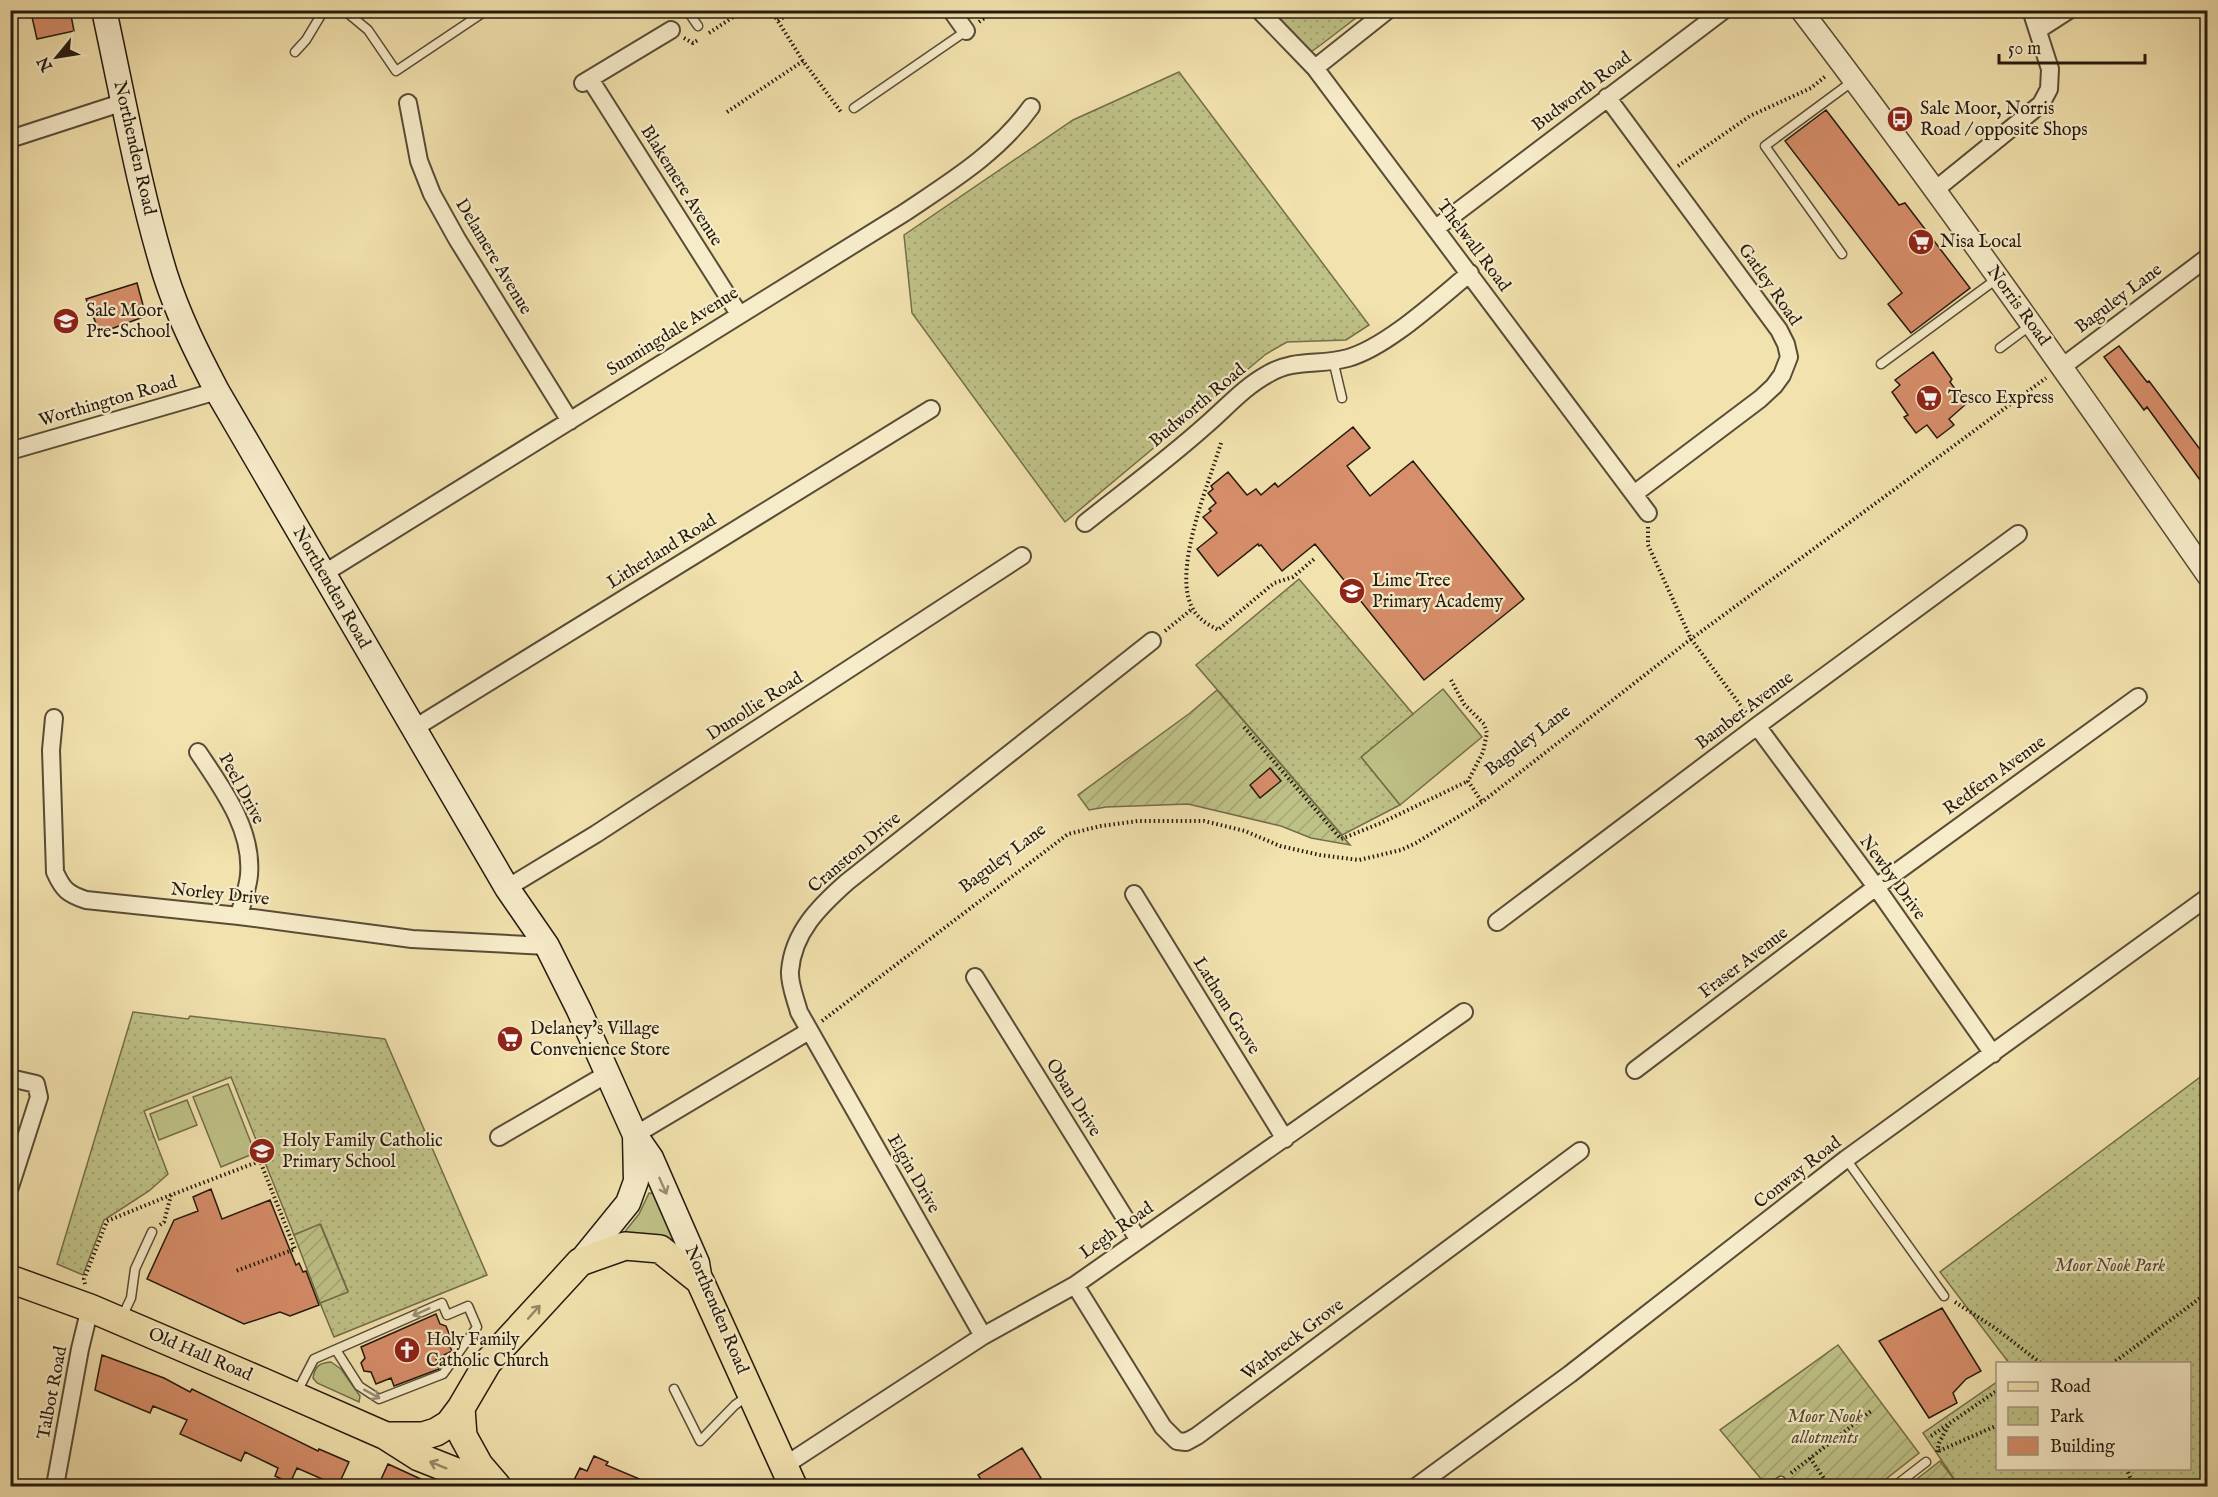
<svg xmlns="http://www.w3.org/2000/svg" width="2218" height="1497" font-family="'IM FELL English',serif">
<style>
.grass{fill:#bfc287;stroke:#726e4a;stroke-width:1.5}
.park{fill:url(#park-dots);stroke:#726e4a;stroke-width:1.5}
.garden{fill:url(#garden-furrows);stroke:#726e4a;stroke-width:1.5}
.building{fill:#d78e6a;stroke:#241a0e;stroke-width:1.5}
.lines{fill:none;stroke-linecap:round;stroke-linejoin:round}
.service-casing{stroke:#584c36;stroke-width:11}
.minor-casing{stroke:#584c36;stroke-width:20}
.tertiary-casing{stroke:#584c36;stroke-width:24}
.secondary-casing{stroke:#241a0e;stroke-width:27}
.primary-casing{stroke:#241a0e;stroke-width:30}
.path{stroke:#241a0e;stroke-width:4;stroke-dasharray:1.5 3;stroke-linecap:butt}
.service{stroke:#f7ecca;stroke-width:8}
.minor{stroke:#f7ecca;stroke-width:16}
.tertiary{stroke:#f7ecca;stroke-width:21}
.secondary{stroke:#f7ecca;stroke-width:24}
.primary{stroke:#f2e2ae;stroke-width:27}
.oneway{stroke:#988e75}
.oneway2{stroke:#958866}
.labels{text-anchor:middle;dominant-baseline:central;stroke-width:4.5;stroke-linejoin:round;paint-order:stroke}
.street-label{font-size:18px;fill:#241a0e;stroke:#f7ecca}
.poi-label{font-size:18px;fill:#241a0e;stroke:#f7ecca;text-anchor:start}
.park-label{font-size:18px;font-style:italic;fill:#524c32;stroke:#f7ecca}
</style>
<defs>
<pattern id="park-dots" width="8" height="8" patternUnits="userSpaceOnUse" patternTransform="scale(1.5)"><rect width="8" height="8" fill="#bfc287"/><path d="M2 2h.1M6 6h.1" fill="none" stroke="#a4a673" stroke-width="1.8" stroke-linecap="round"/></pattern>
<pattern id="garden-furrows" width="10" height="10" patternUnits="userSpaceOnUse" patternTransform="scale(1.5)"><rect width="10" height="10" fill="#bfc287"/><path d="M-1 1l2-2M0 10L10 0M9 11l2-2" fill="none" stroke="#a4a673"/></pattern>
</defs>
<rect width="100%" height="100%" fill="#f2e2ae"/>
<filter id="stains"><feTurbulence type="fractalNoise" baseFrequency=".00333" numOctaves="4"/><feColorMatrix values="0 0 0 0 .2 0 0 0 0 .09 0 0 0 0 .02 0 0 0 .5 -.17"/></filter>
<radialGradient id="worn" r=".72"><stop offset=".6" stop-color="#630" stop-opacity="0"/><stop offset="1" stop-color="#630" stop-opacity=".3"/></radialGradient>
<path class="grass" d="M1443,689L1482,737L1400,805L1361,757Z
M228,1084L255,1153L221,1167L193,1097Z
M187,1100L197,1125L159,1140L150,1114Z
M649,1193L656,1194L677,1242L648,1235L623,1234L639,1214Z
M331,1362L341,1369L360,1396L359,1402L317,1383L313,1378C315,1366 319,1363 331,1362Z"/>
<path class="park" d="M1268,11H1365L1318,47L1312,51H1304Z
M1179,72L1369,325L1346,340L1287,342L1266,354L1065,522L912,313L904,235L1073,120Z
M1299,579L1413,714L1361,757L1400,805L1342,835L1196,665Z
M133,1012L188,1019L190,1016L385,1039L487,1275L334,1337L320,1303L348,1291L321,1225L294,1235L231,1077L144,1111L168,1174L149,1191L104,1220L83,1275L57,1264Z
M2207,1072V1486H1959L1923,1433L1997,1382L1998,1468H2190V1364L2009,1363L1940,1272Z"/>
<path class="garden" d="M1217,690L1350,845L1311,838L1281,826L1188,804L1106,807L1089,810L1078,795L1190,713Z
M320,1224L348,1292L320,1303L294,1235Z
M1838,1345L1919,1453L1877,1486H1767L1720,1430Z
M1940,1461L1959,1486H1908Z"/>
<path class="building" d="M41,10H70L74,31L37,39L32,17L42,15Z
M1826,110L1899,205L1905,203L1970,288L1911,333L1888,304L1902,293L1785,141Z
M137,283L146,316L100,333L86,299Z
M2119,346L2147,382L2149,381L2208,460V491L2147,407L2144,410L2104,357Z
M1933,352L1952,379L1950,382L1966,404L1949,419L1954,425L1937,438L1927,425L1916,433L1904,417L1908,415L1892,392L1900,385L1895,380Z
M1353,427L1370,448L1347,466L1370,496L1413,461L1524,599L1424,680L1315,544L1282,571L1261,545L1259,546L1258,544L1218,576L1197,549L1217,533L1203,517L1211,511L1209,509L1216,503L1208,493L1213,489L1211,486L1228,472L1247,495L1256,489L1261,495L1275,483L1278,487Z
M1270,768L1281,781L1260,798L1250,785Z
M211,1189L222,1219L270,1200L296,1265L299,1263L303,1272L306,1271L319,1305L290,1316L280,1312L244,1324L147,1279L174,1220L198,1211L193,1197Z
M1942,1308L1981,1371L1966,1379L1953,1393L1957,1403L1929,1418L1879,1341Z
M436,1314L440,1324L446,1326L450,1336L447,1340L452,1351L436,1359L439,1369L394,1386L391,1378L376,1384L371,1372L364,1371L361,1363L365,1358L361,1347Z
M102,1355L164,1378L190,1392L192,1389L318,1451L319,1449L349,1462L338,1486L297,1468L290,1483L275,1476L278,1468L245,1452L241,1461L180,1434L187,1420L153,1406L150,1413L95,1390Z
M1022,1448L1041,1478L1029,1486H985L978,1475Z
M594,1456L608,1462L606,1465L656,1486H571L580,1468L587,1471Z
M388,1464L436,1486H378Z"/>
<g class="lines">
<defs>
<path id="service" d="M344,10L368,30L396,71L487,10
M687,10L698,26
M295,52L306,40L324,10
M854,108L966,31
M1842,254L1765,146L1853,81
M2000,348L2031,325
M1333,360L1342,398
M1881,364L1998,278
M1846,1159L1944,1296
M122,1317L131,1298L135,1269L152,1232
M674,1389L700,1441L735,1405L749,1395
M297,1392L314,1359L442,1303L447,1315L468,1306L477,1327L443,1374L379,1399L359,1386L336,1350
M1774,1486L1781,1481
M1895,1486L1926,1462"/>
<path id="minor" d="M951,10L966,31
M1259,10L1315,68L1648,513
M2038,30L2069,10
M1315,68L1388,10
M590,79L739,314
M583,83L671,30
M1607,97L1779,330L1786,344L1789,357L1782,375L1774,386L1760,399L1634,494
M408,103L419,161L432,194L457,239L570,421
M10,139L124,102
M1935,190L2041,104L2049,89L2050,69L2031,10
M1436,228L1724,10
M2062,367L2208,257
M10,451L217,391
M1085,523C1125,491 1167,460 1205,426C1226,408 1244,387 1268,374C1295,358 1320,366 1348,358C1387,347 1437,300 1470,273
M323,574L904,213C950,182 998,153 1031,107
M54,718L51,750L55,872C63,890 68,894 86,900L239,916L412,939L547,946
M1757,726L1876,887L1993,1054
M413,729L931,409
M198,752C222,788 253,829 249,875C248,888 242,903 239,916
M507,888L596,834L1022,556
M1134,894L1285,1139
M1497,922L1757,726L2018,534
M975,977L1138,1239
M1635,1070L1876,887L2138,697
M10,1078L36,1084L39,1097L10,1187
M635,1135L809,1031
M499,1137L607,1074
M1075,1285L1163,1427L1177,1441L1186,1442L1197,1436L1580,1151
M983,1336L799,1012C796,1000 789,984 790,971C793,932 820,906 847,882L1152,641
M784,1466L983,1336L1075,1285L1464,1012
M55,1486L80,1349L90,1308
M1417,1486L1570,1374L1846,1159L2208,897"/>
<path id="tertiary" d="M1801,10C1942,195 2075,385 2208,576"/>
<path id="secondary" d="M104,10C123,97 139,189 165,274C178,315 197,353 217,391L507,888L547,946L579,1010L635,1135L651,1158L697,1263L700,1281
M580,1262L628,1203L636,1181L635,1135"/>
<path id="primary" d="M10,1279L90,1308L263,1382L386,1436L419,1457L492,1486
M461,1408L463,1436L479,1465L497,1486
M386,1436H423L436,1432L449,1424L461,1408L488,1362L580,1262L625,1246L660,1249L700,1281L793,1486"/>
</defs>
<use href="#service" class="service-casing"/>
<use href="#minor" class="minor-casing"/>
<use href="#tertiary" class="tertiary-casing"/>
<use href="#secondary" class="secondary-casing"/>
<use href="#primary" class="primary-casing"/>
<path class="path" d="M771,10L803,61L841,112
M778,21L794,10
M979,22L995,10
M709,33L744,10
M684,38L693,43L698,40
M727,112L803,61
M1678,166L1750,116L1811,88L1827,75
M1221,443C1209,483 1171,572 1193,609C1198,619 1209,625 1218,630L1274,583L1293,577L1314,559
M1648,527V545L1691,639L1747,714
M1165,631L1192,609
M1451,680L1464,704L1484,724L1487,733L1483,752L1468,781L1482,802
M1244,727L1341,839L1381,823L1468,781
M822,1021L1068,834L1101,826L1138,821H1204L1245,831L1280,846L1320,855L1359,860L1401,850L1416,843L1482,802L1691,639L2046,378
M160,1225L164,1222L171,1195L260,1161L295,1249L236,1271
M85,1284L84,1279L107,1221L171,1195
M1955,1302L1995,1328L2042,1364
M2112,1364L2208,1292
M1931,1436L1998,1390
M1939,1451L1998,1425
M1937,1452L1939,1443L1949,1424
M1810,1458L1829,1486
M2126,1468L2134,1486
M1791,1473L1871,1411"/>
<use href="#service" class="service"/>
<use href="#minor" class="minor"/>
<use href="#tertiary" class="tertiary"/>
<use href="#secondary" class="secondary"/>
<use href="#primary" class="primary"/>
</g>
<defs><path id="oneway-shaft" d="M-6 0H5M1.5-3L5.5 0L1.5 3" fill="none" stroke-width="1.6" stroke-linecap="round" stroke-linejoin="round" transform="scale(1.5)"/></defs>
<g class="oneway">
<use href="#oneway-shaft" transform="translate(663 1186) rotate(66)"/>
<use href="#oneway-shaft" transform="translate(421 1312) rotate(156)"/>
<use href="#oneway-shaft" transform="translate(372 1394) rotate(29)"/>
</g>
<g class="oneway2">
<use href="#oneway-shaft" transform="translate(534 1312) rotate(-48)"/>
<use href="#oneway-shaft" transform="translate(438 1465) rotate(-158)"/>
</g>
<defs>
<symbol id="bus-disc" viewBox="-11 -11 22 22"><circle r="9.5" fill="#8f2418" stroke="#f7ecca"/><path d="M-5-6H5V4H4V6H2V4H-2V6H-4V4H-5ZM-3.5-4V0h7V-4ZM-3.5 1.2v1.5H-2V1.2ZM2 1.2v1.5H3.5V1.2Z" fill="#fff"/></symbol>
<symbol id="supermarket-disc" viewBox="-11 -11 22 22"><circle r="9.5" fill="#8f2418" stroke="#f7ecca"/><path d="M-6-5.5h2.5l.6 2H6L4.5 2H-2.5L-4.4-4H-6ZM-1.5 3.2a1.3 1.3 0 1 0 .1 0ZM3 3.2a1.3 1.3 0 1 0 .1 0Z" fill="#fff"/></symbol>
<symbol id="school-disc" viewBox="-11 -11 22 22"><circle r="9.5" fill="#8f2418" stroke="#f7ecca"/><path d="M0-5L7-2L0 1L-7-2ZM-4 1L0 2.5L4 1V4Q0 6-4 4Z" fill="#fff"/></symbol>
<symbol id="church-disc" viewBox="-11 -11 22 22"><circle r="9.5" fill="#8f2418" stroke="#f7ecca"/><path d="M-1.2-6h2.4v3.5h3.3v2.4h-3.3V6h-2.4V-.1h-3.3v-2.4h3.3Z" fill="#fff"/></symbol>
</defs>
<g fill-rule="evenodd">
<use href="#bus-disc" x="1885" y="104" width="30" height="30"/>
<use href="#supermarket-disc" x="1906" y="227" width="30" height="30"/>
<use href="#school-disc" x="51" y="306" width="30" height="30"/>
<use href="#supermarket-disc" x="1914" y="383" width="30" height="30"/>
<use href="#school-disc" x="1337" y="576" width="30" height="30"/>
<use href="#supermarket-disc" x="495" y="1024" width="30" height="30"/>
<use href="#school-disc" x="247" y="1136" width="30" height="30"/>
<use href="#church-disc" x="392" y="1335" width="30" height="30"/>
</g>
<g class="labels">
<g class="street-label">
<text transform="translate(1582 92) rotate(-37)">Budworth Road</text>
<text transform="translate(134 148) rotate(77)">Northenden Road</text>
<text transform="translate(681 186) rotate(58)">Blakemere Avenue</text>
<text transform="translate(1473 246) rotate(53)">Thelwall Road</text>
<text transform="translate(493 257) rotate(59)">Delamere Avenue</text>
<text transform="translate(1769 285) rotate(55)">Gatley Road</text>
<text transform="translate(2119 299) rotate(-37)">Baguley Lane</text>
<text transform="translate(2018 306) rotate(54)">Norris Road</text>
<text transform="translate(673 332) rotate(-32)">Sunningdale Avenue</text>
<text transform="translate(108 402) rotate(-16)">Worthington Road</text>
<text transform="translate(1198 406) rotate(-40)">Budworth Road</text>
<text transform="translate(662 552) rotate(-32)">Litherland Road</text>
<text transform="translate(331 588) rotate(60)">Northenden Road</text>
<text transform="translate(755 707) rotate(-33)">Dunollie Road</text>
<text transform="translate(1745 711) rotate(-37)">Bamber Avenue</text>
<text transform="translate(1528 741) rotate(-38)">Baguley Lane</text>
<text transform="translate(1995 776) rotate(-36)">Redfern Avenue</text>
<text transform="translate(241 789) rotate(62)">Peel Drive</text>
<text transform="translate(855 853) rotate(-40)">Cranston Drive</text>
<text transform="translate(1003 859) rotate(-37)">Baguley Lane</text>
<text transform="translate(1892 878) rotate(54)">Newby Drive</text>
<text transform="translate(220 895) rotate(6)">Norley Drive</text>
<text transform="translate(1744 963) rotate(-37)">Fraser Avenue</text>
<text transform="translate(1226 1006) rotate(58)">Lathom Grove</text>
<text transform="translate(1073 1098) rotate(58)">Oban Drive</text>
<text transform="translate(1798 1173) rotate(-38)">Conway Road</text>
<text transform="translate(913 1174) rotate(60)">Elgin Drive</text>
<text transform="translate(1117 1231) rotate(-35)">Legh Road</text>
<text transform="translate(716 1310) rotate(67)">Northenden Road</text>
<text transform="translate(1293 1340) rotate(-37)">Warbreck Grove</text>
<text transform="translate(200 1355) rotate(23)">Old Hall Road</text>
<text transform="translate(53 1393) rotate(-79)">Talbot Road</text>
</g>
<g class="poi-label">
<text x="1920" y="109">Sale Moor, Norris<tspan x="1920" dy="21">Road / opposite Shops</tspan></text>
<text x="1940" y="242">Nisa Local</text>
<text x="86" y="311">Sale Moor<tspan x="86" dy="21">Pre-School</tspan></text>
<text x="1948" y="398">Tesco Express</text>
<text x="1372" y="581">Lime Tree<tspan x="1372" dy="21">Primary Academy</tspan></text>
<text x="530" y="1029">Delaney's Village<tspan x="530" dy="21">Convenience Store</tspan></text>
<text x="282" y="1141">Holy Family Catholic<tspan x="282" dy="21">Primary School</tspan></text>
<text x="426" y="1340">Holy Family<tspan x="426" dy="21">Catholic Church</tspan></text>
</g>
<g class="park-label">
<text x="2110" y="1266">Moor Nook Park</text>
<text x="1825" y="1417">Moor Nook<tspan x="1825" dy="21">allotments</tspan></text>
</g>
</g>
<rect width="2218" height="1497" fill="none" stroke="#f2e2ae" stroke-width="36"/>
<rect x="12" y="12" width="2194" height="1473" fill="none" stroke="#241a0e" stroke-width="3"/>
<rect x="18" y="18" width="2182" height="1461" fill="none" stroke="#241a0e" stroke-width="1.5"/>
<rect x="1996" y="1362" width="195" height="108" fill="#f7ecca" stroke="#a3987f" stroke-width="1.5"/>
<rect x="2008" y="1382" width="30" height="9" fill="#f2e2ae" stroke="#a3987f" stroke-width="1.5"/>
<text x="2050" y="1392" font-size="18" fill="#241a0e">Road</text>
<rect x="2008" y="1407" width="30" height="18" fill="url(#park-dots)" stroke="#a3987f" stroke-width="1.5"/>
<text x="2050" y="1422" font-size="18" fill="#241a0e">Park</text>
<rect x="2008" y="1437" width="30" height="18" fill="#d78e6a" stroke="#a3987f" stroke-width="1.5"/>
<text x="2050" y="1452" font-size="18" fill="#241a0e">Building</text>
<g transform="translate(57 57) rotate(240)" stroke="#f7ecca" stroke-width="4.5" paint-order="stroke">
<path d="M0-4.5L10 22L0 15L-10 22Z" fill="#241a0e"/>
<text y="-9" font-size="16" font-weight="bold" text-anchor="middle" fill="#241a0e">N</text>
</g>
<path d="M1999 54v9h146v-9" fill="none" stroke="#241a0e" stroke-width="3"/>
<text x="2008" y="54" font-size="18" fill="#241a0e" stroke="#f7ecca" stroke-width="4.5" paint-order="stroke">50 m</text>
<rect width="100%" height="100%" filter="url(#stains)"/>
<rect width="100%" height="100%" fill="url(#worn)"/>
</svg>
